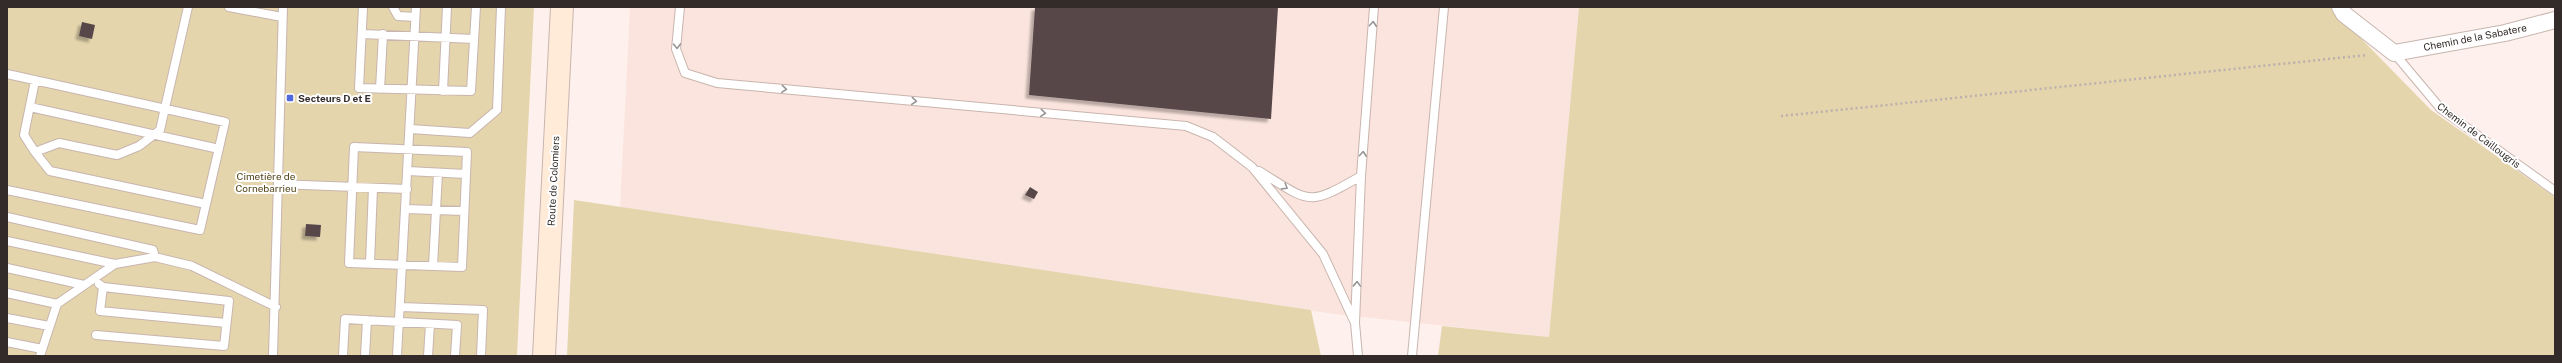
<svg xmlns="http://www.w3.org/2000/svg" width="2562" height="363" font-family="'Public Sans',sans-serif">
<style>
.built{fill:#fbe4dd}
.green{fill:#e4d5ad}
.building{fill:#584748;filter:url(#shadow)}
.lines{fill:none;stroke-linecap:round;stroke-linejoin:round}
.service-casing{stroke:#c8b5ae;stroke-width:10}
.minor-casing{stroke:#c8b5ae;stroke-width:18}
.secondary-casing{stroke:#c8b5ae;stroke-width:24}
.path{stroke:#bbb0ad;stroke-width:2.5;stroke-dasharray:2 3;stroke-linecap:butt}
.service{stroke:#fff;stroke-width:8}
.minor{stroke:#fff;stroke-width:16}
.secondary{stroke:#ffebd8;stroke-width:22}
.oneway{stroke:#989594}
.poi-dot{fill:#5069de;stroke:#fff;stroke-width:1.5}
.labels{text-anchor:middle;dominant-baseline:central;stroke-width:4;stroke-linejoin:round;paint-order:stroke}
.street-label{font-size:10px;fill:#322b29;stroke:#fff}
.poi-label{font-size:10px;font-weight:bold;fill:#322b29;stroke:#fff;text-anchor:start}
.park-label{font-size:10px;fill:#544519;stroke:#fff}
</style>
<defs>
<filter id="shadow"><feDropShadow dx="-3.5" dy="3.5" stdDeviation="1" flood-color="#0004"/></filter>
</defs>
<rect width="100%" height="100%" fill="#fef1ed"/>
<path class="built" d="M630,7H1579L1549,337L1334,314L620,208Z"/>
<path class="green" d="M7,7H534L517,356H7Z
M1579,7H2336L2342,19L2431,110L2555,197V356H1438L1442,326L1549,337Z
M574,200L1311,310L1321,356H567Z"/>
<path class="building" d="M1035,7H1278L1271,119L1029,95Z
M82,22L95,25L92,39L79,36Z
M1030,187L1038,192L1034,199L1025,195Z
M306,224L321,225L320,237L305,236Z"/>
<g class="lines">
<defs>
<path id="service" d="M229,7L282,17
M363,7L359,88L471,91L476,7
M393,7L398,16L415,17
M680,7L676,49L685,73L717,83L1186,126L1213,137L1252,167L1323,254L1355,323
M362,34L474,39
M2394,53L2441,109L2555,191
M7,74L225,122L200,230L7,190
M35,81L24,135L35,152L59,143L117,155L139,146L160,130L188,7
M380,89L383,34
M443,91L447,7
M30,107L219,149
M410,129L470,133L497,110L501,7
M354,147L467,152L462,267L349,263Z
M35,152L50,171L206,204
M408,171L466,174
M1259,171C1311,203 1307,207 1361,176
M278,184L407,189
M406,209L464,211
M7,217L153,250L155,257
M7,241L115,264
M370,263L373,188
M433,266L438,173
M7,268L84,285
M99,284L103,287L100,311L226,323
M7,293L57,304
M401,307L483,310L481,356
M7,318L49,326
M96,335L224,346L229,301L103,287
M7,342L42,349
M40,356L57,304L115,264L155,257L192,266L276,307
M273,356L283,7
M343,356L345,319L457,325L455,356
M365,356L367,320
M397,356L416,7
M428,356L430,324
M1358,356L1355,323L1361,176L1374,7
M1412,356L1444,7"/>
<path id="minor" d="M2340,7L2344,14L2394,53L2505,33L2555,20"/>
<path id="secondary" d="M544,356L562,7"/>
</defs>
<use href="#service" class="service-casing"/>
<use href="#minor" class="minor-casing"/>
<use href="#secondary" class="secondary-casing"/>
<path class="path" d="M1781,116L2367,55"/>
<use href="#service" class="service"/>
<use href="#minor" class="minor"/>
<use href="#secondary" class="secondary"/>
</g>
<defs><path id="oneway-chevron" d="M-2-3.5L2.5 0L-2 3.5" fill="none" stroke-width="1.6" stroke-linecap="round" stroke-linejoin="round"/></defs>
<g class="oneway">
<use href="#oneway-chevron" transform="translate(1373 24) rotate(-85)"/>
<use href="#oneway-chevron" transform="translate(677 46) rotate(89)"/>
<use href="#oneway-chevron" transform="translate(784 89) rotate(5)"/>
<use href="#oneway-chevron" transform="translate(914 101) rotate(5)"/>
<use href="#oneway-chevron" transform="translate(1043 113) rotate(5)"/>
<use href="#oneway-chevron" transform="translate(1363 154) rotate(-85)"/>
<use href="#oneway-chevron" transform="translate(1285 187) rotate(32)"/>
<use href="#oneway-chevron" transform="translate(1357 284) rotate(-88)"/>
</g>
<rect class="poi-dot" x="286" y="94" width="8" height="8" rx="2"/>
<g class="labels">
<g class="street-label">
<text transform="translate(2475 37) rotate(-11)">Chemin de la Sabatere</text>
<text transform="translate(2479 135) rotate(37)">Chemin de Caillougris</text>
<text transform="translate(553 181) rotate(-87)">Route de Colomiers</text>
</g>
<g class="poi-label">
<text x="298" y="98">Secteurs D et E</text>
</g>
<g class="park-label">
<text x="266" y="176">Cimetière de<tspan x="266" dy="12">Cornebarrieu</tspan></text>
</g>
</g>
<rect width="2562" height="363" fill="none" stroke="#322b29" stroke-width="16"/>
</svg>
